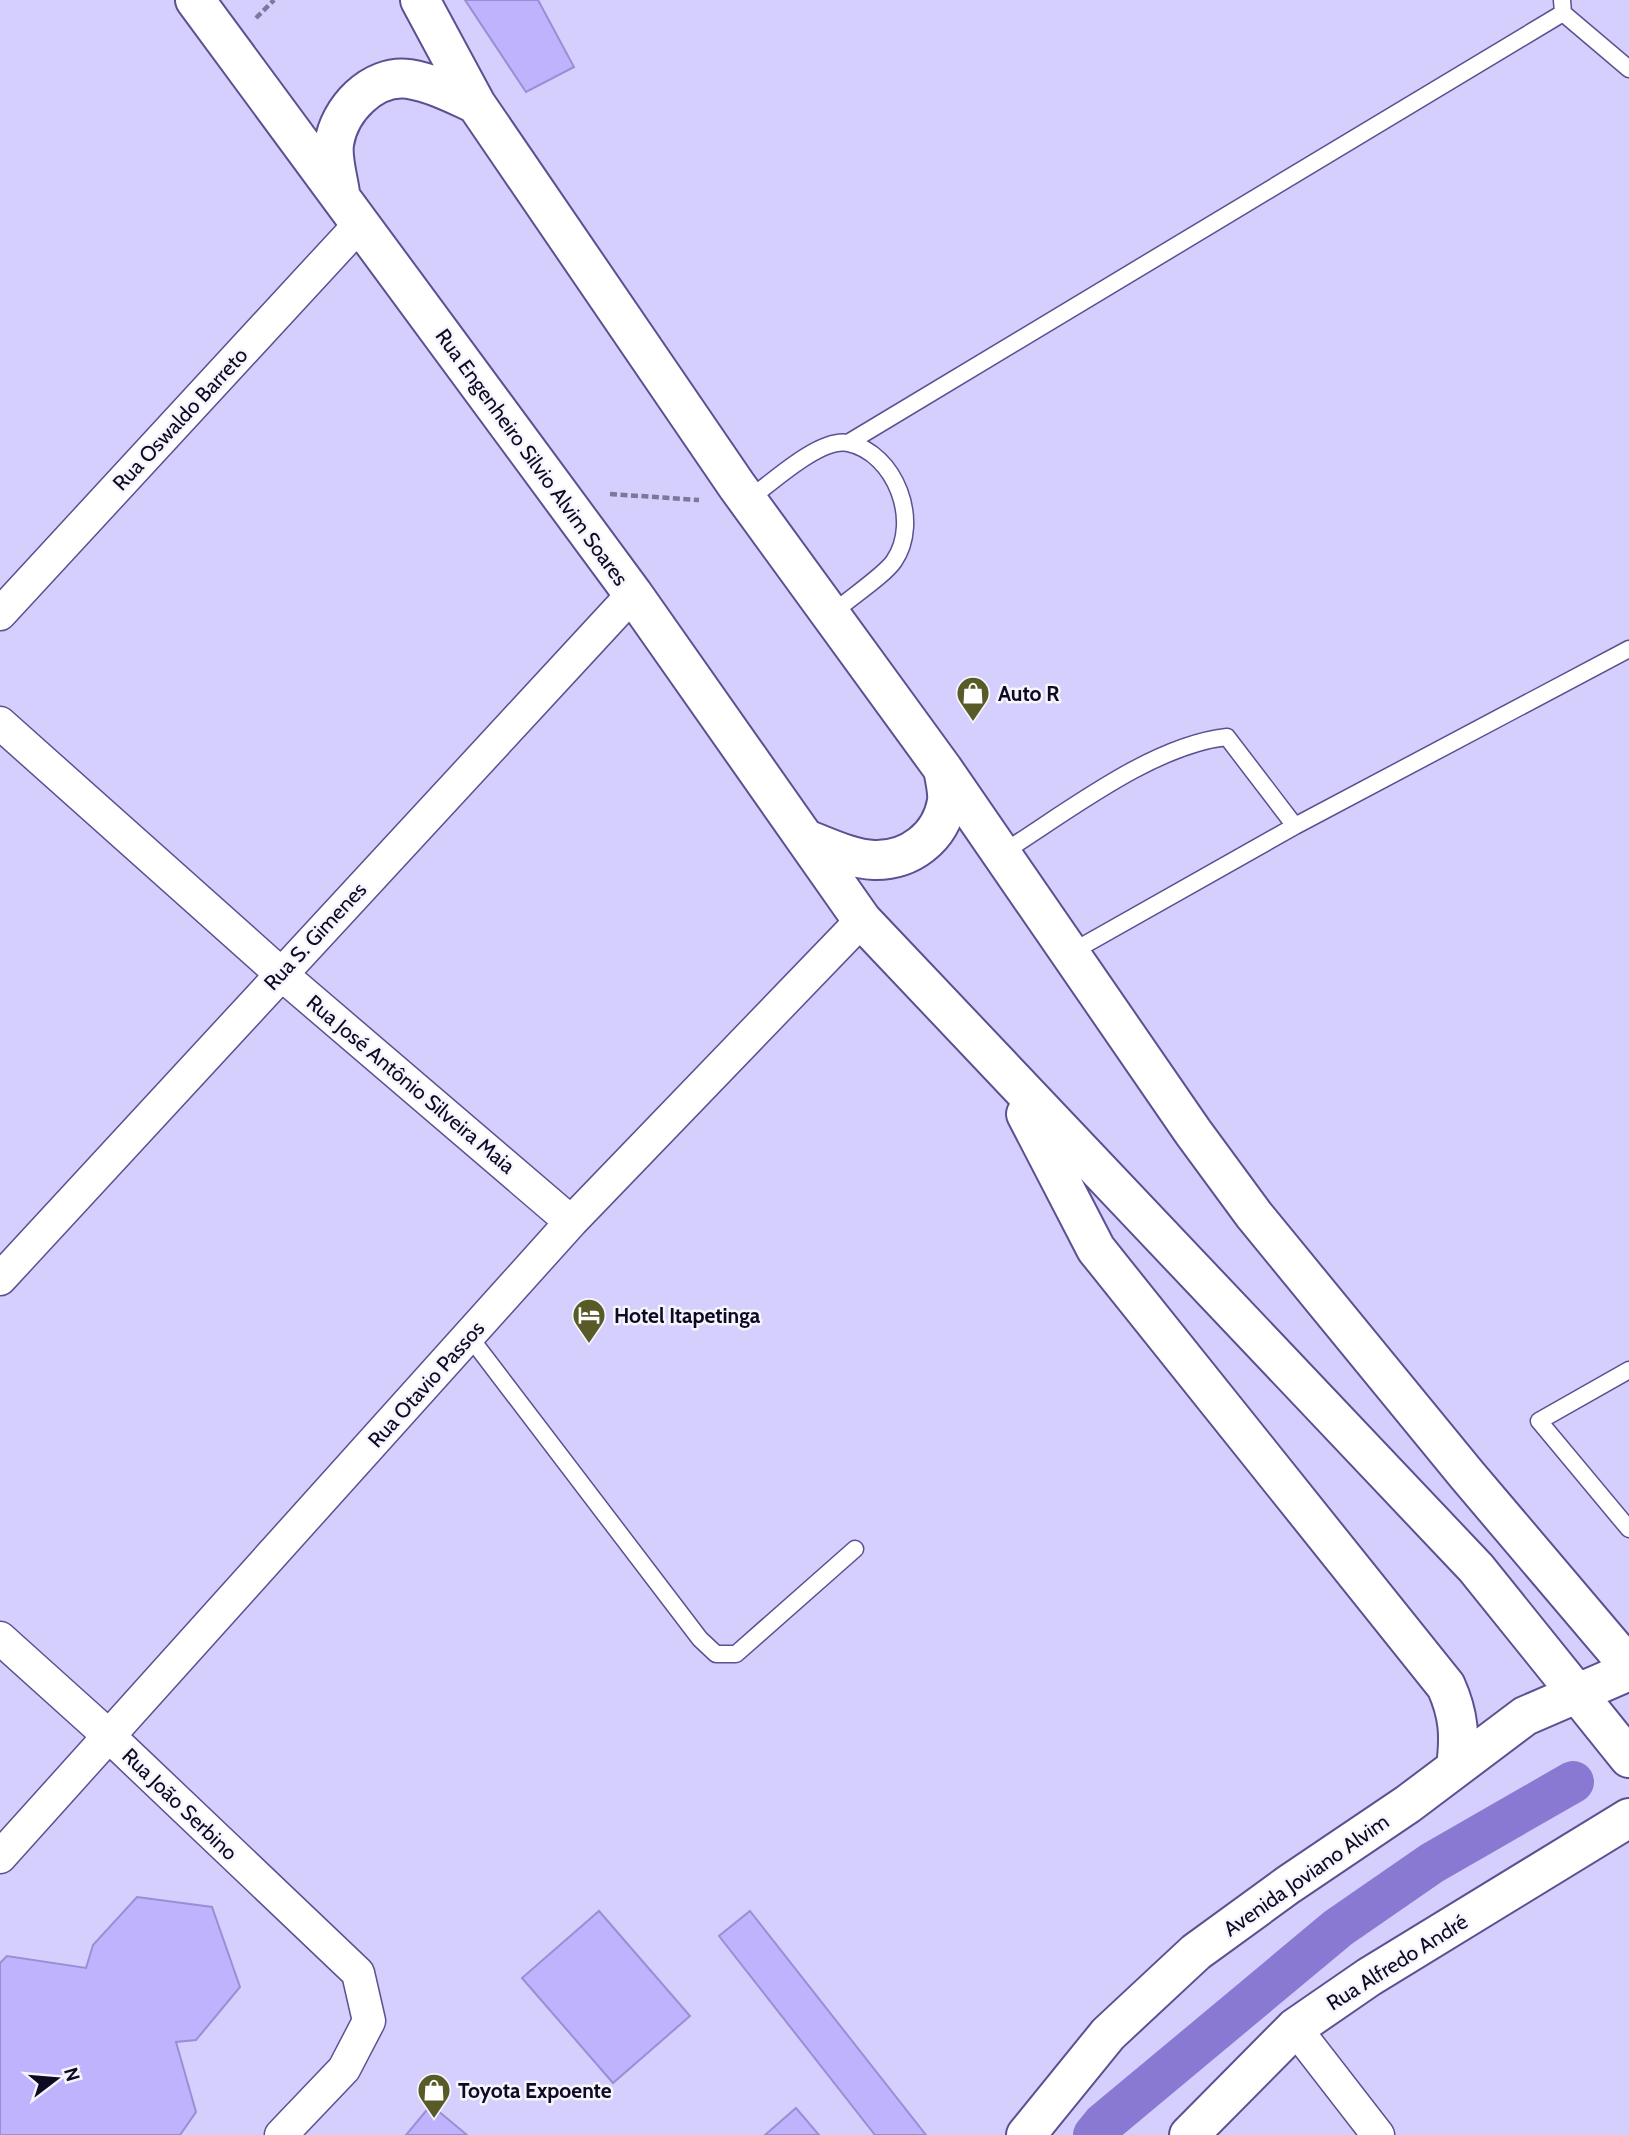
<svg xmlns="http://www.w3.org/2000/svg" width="1629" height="2135" font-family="Cabin,sans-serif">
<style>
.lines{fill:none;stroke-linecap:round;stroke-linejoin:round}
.canal{stroke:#8a79d3;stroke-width:42}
.building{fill:#bfb3fe;stroke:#9a8ed5;stroke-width:2}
.lane-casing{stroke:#5d5091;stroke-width:19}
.street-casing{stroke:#5d5091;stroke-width:35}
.secondary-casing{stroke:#5d5091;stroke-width:42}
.path{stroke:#7c779b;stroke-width:4.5;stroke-dasharray:7 3.5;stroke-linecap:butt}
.lane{stroke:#fff;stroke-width:16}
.street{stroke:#fff;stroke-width:32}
.secondary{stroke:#fff;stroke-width:38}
.labels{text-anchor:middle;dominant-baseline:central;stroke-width:5;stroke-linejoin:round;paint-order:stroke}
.street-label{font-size:21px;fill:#0f0923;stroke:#f6f5fd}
.poi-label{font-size:21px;font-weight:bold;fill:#0f0923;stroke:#f6f5fd;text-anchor:start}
</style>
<rect width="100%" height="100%" fill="#d4cffc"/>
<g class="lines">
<path class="canal" d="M1094,2135L1103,2124L1338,1928L1432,1863L1573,1782"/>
</g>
<path class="building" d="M465,0H538L574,67L526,92Z
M137,1897L212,1907L240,1987L196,2040L176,2042L196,2112L180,2135H0V1963L7,1956L86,1968L93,1945Z
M599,1911L690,2016L613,2083L522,1978Z
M750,1911L926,2135H875L719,1936Z
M431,2105L467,2135H406Z
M796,2108L819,2135H765Z"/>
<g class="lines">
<defs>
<path id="lane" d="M1562,0L1563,13L1629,69
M848,443L1563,13
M748,500C770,484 820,437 848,443C896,453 921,522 894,561C885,575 847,600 833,613
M1002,853C1066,813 1152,745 1227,737L1295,826
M1070,953L1295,826L1629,649
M469,1336L700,1639L716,1654H736L855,1549
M1629,1370L1539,1421L1629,1529"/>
<path id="street" d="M0,614L360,224
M0,723L280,973L571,1222
M0,1279L633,594
M0,1638L110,1737L358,1973L369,2021L344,2069L281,2135
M0,1857L571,1222L862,920
M1295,2028L1378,2135"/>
<path id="secondary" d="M195,0L633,594L862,920L1476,1568L1629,1758
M420,0L476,104L737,486L943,769L1193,1132L1254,1215L1467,1475L1629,1666
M340,193C338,178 332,159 334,144C339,110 372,74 409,79C433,83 454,94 476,104
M806,839C827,847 851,859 874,860C909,861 941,838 947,801C948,792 945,779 943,769
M1026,1114L1096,1249L1446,1686C1459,1715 1460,1736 1456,1767
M1026,2135L1108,2034L1196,1952L1288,1885L1408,1804L1525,1716L1629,1671
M1189,2135L1295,2028L1369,1977L1629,1818"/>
</defs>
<use href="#lane" class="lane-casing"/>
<use href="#street" class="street-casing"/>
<use href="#secondary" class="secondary-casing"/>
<path class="path" d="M256,18L274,0
M610,494L699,500"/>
<use href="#lane" class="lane"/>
<use href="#street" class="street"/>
<use href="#secondary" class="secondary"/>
</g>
<defs>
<symbol id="shop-pin" viewBox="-11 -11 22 30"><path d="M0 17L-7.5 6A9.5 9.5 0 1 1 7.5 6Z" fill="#585a27" stroke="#f6f5fd"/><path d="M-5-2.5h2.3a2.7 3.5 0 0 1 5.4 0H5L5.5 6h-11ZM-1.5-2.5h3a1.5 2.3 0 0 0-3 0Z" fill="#fff"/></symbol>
<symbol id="hotel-pin" viewBox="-11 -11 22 30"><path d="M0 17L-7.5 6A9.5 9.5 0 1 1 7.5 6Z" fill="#585a27" stroke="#f6f5fd"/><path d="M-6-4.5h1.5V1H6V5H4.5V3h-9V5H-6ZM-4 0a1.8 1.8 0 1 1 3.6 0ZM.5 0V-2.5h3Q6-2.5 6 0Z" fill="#fff"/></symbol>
</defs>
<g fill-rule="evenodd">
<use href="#shop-pin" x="954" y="674" width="38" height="52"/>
<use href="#hotel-pin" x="570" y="1296" width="38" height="52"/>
<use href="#shop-pin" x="415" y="2071" width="38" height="52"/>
</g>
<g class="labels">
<g class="street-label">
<text transform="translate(180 419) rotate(-47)">Rua Oswaldo Barreto</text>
<text transform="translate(532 457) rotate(54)">Rua Engenheiro Silvio Alvim Soares</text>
<text transform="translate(315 936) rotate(-47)">Rua S. Gimenes</text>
<text transform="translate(411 1084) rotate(40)">Rua José Antônio Silveira Maia</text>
<text transform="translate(426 1384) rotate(-48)">Rua Otavio Passos</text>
<text transform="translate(180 1804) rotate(44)">Rua João Serbino</text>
<text transform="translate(1306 1875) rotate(-35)">Avenida Joviano Alvim</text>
<text transform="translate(1397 1962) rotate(-32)">Rua Alfredo André</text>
</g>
<g class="poi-label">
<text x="998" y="693">Auto R</text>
<text x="614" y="1315">Hotel Itapetinga</text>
<text x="458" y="2090">Toyota Expoente</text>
</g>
</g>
<g transform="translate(56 2079) rotate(74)" stroke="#f6f5fd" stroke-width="5" paint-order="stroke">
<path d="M0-5L12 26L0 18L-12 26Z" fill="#0f0923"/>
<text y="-10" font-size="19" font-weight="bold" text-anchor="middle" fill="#0f0923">N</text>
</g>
</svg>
